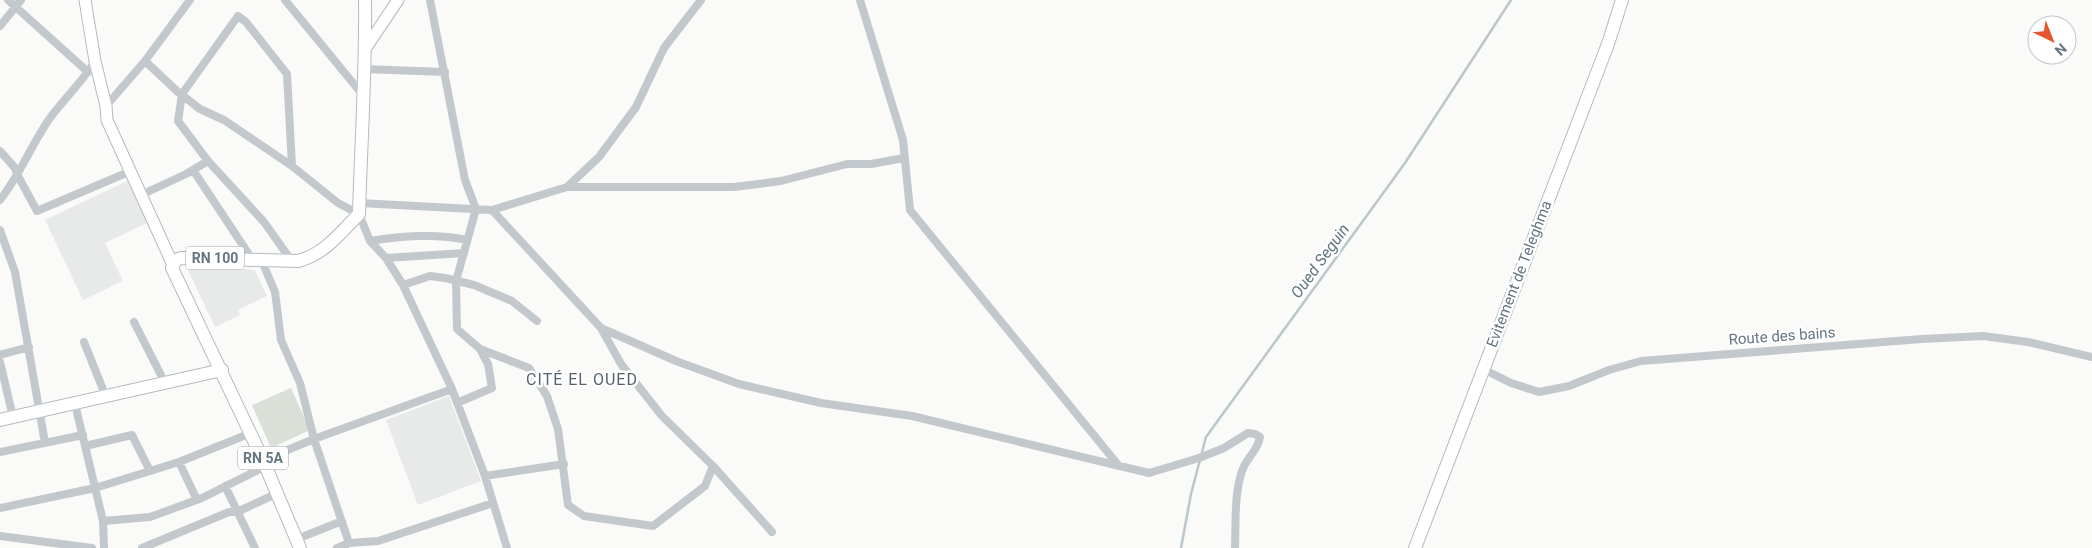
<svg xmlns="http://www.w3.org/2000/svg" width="2092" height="548" font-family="Roboto,sans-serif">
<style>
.built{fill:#e8e9e9}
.park{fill:#dadfd7}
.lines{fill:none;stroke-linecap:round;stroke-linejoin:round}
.stream{stroke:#bbc7cb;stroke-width:2.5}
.secondary-casing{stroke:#b3babf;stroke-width:13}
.primary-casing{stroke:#b5babe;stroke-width:14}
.street{stroke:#c3c8cc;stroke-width:8}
.secondary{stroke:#fff;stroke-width:11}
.primary{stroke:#fff;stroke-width:12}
.labels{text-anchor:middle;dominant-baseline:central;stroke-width:5;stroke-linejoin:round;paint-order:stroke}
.shield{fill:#fff;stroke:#939fa8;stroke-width:1}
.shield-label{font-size:14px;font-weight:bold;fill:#657683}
.street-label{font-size:15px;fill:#657683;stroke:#fff}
.water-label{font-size:16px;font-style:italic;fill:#60757c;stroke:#fff}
.neighbourhood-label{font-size:16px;letter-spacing:1px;fill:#57646e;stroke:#fff}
</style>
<rect width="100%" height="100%" fill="#fafaf8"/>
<path class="built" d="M131,179L151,221L105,243L123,281L83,300L45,220Z
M184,262L255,270L267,296L238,310L240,315L215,327Z
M449,396L481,481L418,505L386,420Z"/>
<path class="park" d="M291,388L310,430L271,448L252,405Z"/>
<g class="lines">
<path class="stream" d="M1181,548L1191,494L1206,437L1405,163L1511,0"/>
<defs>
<path id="secondary" d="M85,0L95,61L106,106L107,120L173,265
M365,49L398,0"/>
<path id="primary" d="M0,420L222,370
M300,548L263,460L172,268L176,260L181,258L298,261C325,254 340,233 359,214C361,143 366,71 365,0
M1415,548L1608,44L1622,0"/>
</defs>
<use href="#secondary" class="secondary-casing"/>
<use href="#primary" class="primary-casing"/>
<path class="street" d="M8,0L88,72
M285,0L362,94
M430,0L465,180L476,209L456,281L457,329L480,349L529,368L547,396L558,429L568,505L584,516L653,526L705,486L713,466
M860,0L903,140L910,210L1119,466
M0,26L21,0
M145,61L178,92L200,109L224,120L292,166L338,203L359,214L370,241L386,258L403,285L452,389L485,476L507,548
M364,69L445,72
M106,106L145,61L190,0
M0,151L15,168L18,176L37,211L131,171
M193,170L252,259
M567,187H734L781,181L847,164H871L904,158
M141,195L186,174L208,161
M0,200C20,175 31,145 50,118C64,99 83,81 95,61
M359,203L492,210L601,328L676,361L739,384L821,403L912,416L1149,473L1199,458L1224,448L1248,433L1255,434L1260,437C1258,451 1246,458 1242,471C1234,495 1236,522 1235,548
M492,210L567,187L599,157L636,107L664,48L701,0
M0,230L15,272L45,443
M370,241C402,236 435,233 467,240
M386,258L464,253
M261,259L275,292L281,340L300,383L314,439L349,543
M291,260L264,222L208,161L178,121L182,94L238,16L246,22L287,74L292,166
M403,285L430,276L445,278L474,285L512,301L537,321
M134,322L165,383
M601,328L621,364L662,416L713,466L772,532
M84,342L106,397
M0,355L29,347
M0,362L13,417
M1483,369L1511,383L1539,392L1569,386L1609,370L1641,361L1922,339L1983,336L2028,342L2092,357
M457,403L492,388L488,364L480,349
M75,404L103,521L104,548
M85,446L132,435L150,471
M0,452L83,435
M263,460L314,439L452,389
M179,462L197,500
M485,476L564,464
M225,486L255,548
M0,508L95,488L179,462L251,433
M103,521L150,517L202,498L266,466
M0,536L92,548
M297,539L342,521
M142,548L229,512H237L278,493
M337,548L349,543L378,541L493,503"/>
<use href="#secondary" class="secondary"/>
<use href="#primary" class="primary"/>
</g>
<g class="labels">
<g class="shield">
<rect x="186" y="246.5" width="58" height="23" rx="4"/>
<rect x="238" y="446.5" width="50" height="23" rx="4"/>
</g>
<g class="shield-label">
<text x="215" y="258">RN 100</text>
<text x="263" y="458">RN 5A</text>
</g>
<g class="street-label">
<text transform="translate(1519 274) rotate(-69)">Evitement de Teleghma</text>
<text transform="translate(1782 336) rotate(-4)">Route des bains</text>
</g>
<g class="water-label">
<text transform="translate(1320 261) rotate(-54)">Oued Seguin</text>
</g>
<g class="neighbourhood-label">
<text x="582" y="379">CITÉ EL OUED</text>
</g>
</g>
<g transform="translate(2052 40) rotate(137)"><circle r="24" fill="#ffffff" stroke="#c1c8cd"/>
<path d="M0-4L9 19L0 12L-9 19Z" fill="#e4572e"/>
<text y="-8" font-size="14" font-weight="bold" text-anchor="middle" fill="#657683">N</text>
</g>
</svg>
